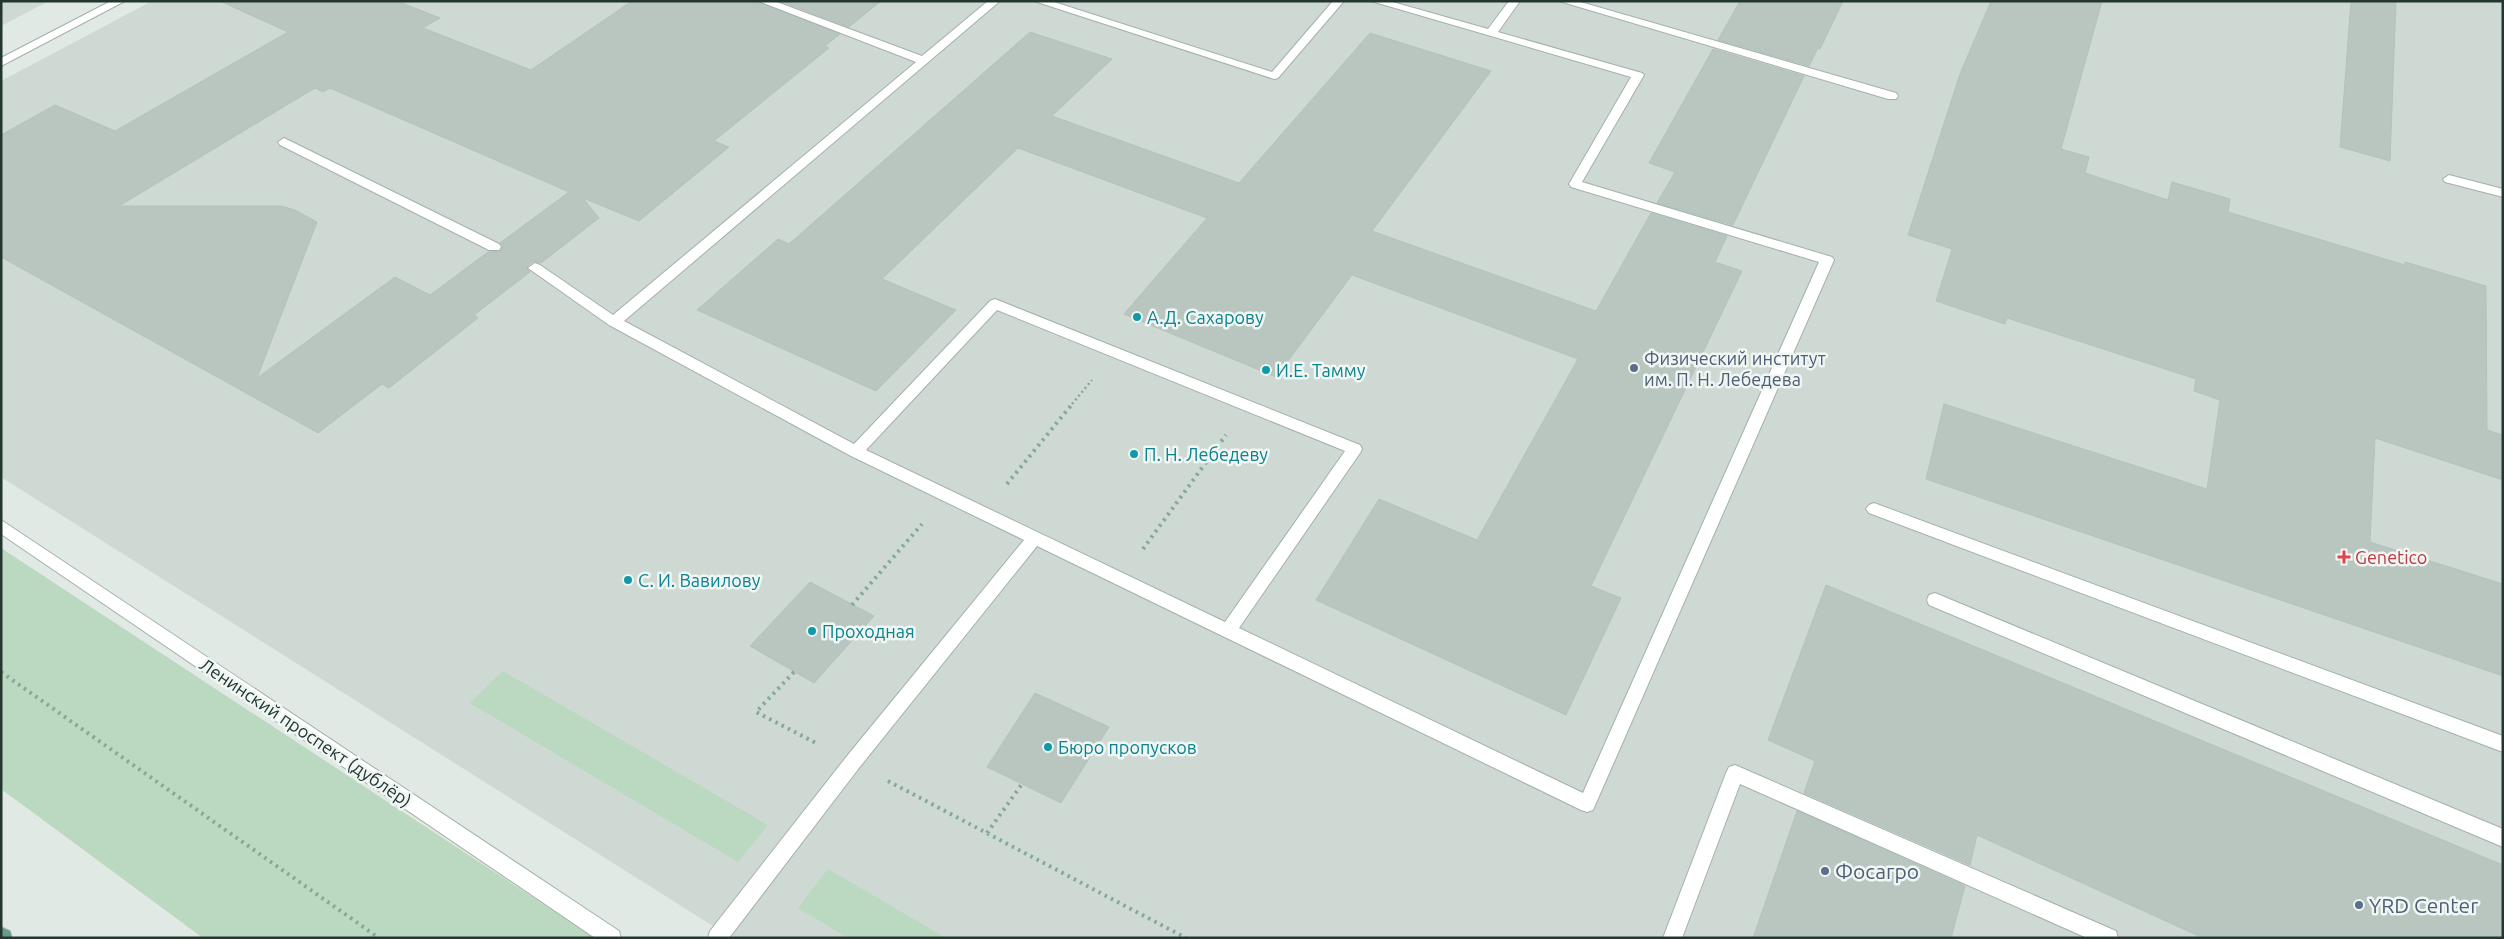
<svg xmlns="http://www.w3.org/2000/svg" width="2504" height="939" font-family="Ubuntu,sans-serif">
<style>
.built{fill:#cfd9d3}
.green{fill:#bbd8c0}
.building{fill:#b9c6c0;stroke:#b3c2bb;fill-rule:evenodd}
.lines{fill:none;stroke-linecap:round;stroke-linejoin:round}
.service-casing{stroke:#a4b0aa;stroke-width:2}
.minor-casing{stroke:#a4b0aa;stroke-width:2}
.tertiary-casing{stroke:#a4b0aa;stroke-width:2}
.primary-casing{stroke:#bdc3c1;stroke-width:2}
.path-far1{stroke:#84a99a;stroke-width:2.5;stroke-dasharray:2 3;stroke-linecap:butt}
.path{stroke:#84a99a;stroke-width:4;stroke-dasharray:2.5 4.5;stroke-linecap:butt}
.service{fill:#fff;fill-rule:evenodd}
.minor{fill:#fff;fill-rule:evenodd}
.tertiary{fill:#fff;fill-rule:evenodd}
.primary{fill:#6a9a89;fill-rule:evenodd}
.culture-dot{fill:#0f9aa8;stroke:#f0f6f3;stroke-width:2}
.service-dot{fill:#5c6f8a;stroke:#f0f6f3;stroke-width:2}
.health-dot{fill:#e0444e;stroke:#f0f6f3;stroke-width:2}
.labels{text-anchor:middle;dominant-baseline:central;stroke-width:5;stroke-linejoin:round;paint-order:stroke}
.culture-label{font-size:18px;fill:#0d838f;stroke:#f0f6f3;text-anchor:start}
.service-label{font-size:18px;fill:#4e5e75;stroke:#f0f6f3;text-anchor:start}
.health-label{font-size:18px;fill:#be3a42;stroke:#f0f6f3;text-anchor:start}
.street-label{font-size:18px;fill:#233730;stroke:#f0f6f3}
.near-service-label{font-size:21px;fill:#4e5e75;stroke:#f0f6f3;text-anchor:start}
</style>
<rect width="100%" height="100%" fill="#e0e9e4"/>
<path class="built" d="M1,1H49L1,26Z
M152,1H2503V938H732L1,477V81Z"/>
<path class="green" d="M1,548L595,938H203L1,789Z
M503,671L768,825L738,862L470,703Z
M828,869L946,938H848L798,908Z"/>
<path class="building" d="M220,1H397L440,18L423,28L531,70L632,1H756L840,34L825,46L829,48L714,141L729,147L639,221L583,198L599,218L541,263L534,261L527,266L530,272L474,315L478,318L389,388L382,384L318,433L1,257V135L55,105L115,131L288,32ZM315,88L323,92L330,88L569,192L500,243L503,246L501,251L488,252L430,295L395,277L257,378L317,222L295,210L281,206H119Z
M780,1H881L849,27Z
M1740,1H1843L1820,49L1818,48L1809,66L1718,40Z
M1991,1H2102L2061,149L2089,157L2085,173L2168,200L2172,182L2230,199L2228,212L2405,265V262L2486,286L2487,430L2503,435V480L2375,438L2370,542L2503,584V676L1926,479L1944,404L2207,489L2220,400L2194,391L2196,379L2007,318L2005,324L1936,301L1952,249L1908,235L1960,74Z
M2351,1H2396L2390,161L2340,147Z
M1030,32L1112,59L1052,116L1239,183L1370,33L1491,71L1372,231L1596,311L1651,213L1727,236L1715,262L1742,271L1591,586L1621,598L1566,715L1316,600L1379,499L1477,540L1578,359L1352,275L1276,377L1124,314L1207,218L1018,148L882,279L956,310L876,391L697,310L778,239L789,244Z
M1713,49L1804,76L1733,225L1657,203L1675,172L1649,163Z
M810,582L874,616L814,683L750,646Z
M1826,585L2503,865V938H2203L1977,835L1970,865L1804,793L1815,761L1768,740Z
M1035,693L1109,727L1061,803L987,767Z
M1797,811L1965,886L1951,938H1753Z"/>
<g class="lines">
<defs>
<path id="service" d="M758,1H774L922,56L988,1H1000L624,321L854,444L990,301L995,299L1360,445L1362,449L1360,453L1239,628L1583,793L1819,262L1571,187L1569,184L1631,77L1371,1H1389L1488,29L1509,1H1520L1498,32L1642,73L1644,75L1582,182L1832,257L1834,260L1593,810L1587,812L1581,810L1037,546L859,768L729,938H708L710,931L847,756L1024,540L851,456L609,325L528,268L535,263L540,265L613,315L916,62ZM997,310L1345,451L1225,622L866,450Z
M1034,1H1051L1272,72L1333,1H1344L1278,78L1274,79Z
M1559,1H1577L1896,93L1898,96L1896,99H1888Z
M284,138L499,244L501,247L499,250H489L280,145L278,142Z
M2449,175L2503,189V197L2445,182L2443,179Z
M1874,503L2503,736V752L1869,513L1866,509L1869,505Z
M1935,593L2503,829V847L1929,605L1927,600L1929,595Z
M1735,765L2116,931L2118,938H2087L1740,784L1682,938H1663L1726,773L1729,767Z"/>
<path id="minor" d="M111,1H125L1,66V58Z"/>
<path id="tertiary" d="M1,520L619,931L621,938H595L1,534Z"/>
<path id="primary" d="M1,927L10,931L12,938H1Z"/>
</defs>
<use href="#service" class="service-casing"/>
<use href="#minor" class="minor-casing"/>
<use href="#tertiary" class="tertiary-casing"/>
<use href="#primary" class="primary-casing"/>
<path class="path-far1" d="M1072,404L1092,380"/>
<path class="path" d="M1007,484L1073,403
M1143,549L1226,435
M852,605L922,524
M1,672L379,938
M794,672L756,712L818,744
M888,781L1186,938
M987,833L1022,784"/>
<use href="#service" class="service"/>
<use href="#minor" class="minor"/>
<use href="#tertiary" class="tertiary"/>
<use href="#primary" class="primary"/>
</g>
<g class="culture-dot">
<circle cx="1137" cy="317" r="5"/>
<circle cx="1266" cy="370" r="5"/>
<circle cx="1134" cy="454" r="5"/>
<circle cx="628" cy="580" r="5"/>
<circle cx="812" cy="631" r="5"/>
<circle cx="1048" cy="747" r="5"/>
</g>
<g class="service-dot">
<circle cx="1634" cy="368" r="5"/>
<circle cx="1825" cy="871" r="5"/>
<circle cx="2359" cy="905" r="5"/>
</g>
<path class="health-dot" d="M2341.5 549.5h5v5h5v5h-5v5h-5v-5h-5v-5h5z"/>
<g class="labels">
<g class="culture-label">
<text x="1147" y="317">А.Д. Сахарову</text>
<text x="1276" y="370">И.Е. Тамму</text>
<text x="1144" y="454">П. Н. Лебедеву</text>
<text x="638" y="580">С. И. Вавилову</text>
<text x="822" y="631">Проходная</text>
<text x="1058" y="747">Бюро пропусков</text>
</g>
<g class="service-label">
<text x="1644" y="358">Физический институт<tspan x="1644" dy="21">им. П. Н. Лебедева</tspan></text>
</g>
<g class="health-label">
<text x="2355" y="557">Genetico</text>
</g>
<g class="street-label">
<text transform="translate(306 732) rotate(34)">Ленинский проспект (дублёр)</text>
</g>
<g class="near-service-label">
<text x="1835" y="871">Фосагро</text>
<text x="2369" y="905">YRD Center</text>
</g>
</g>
<rect width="2504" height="939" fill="none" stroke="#233730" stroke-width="5"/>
</svg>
